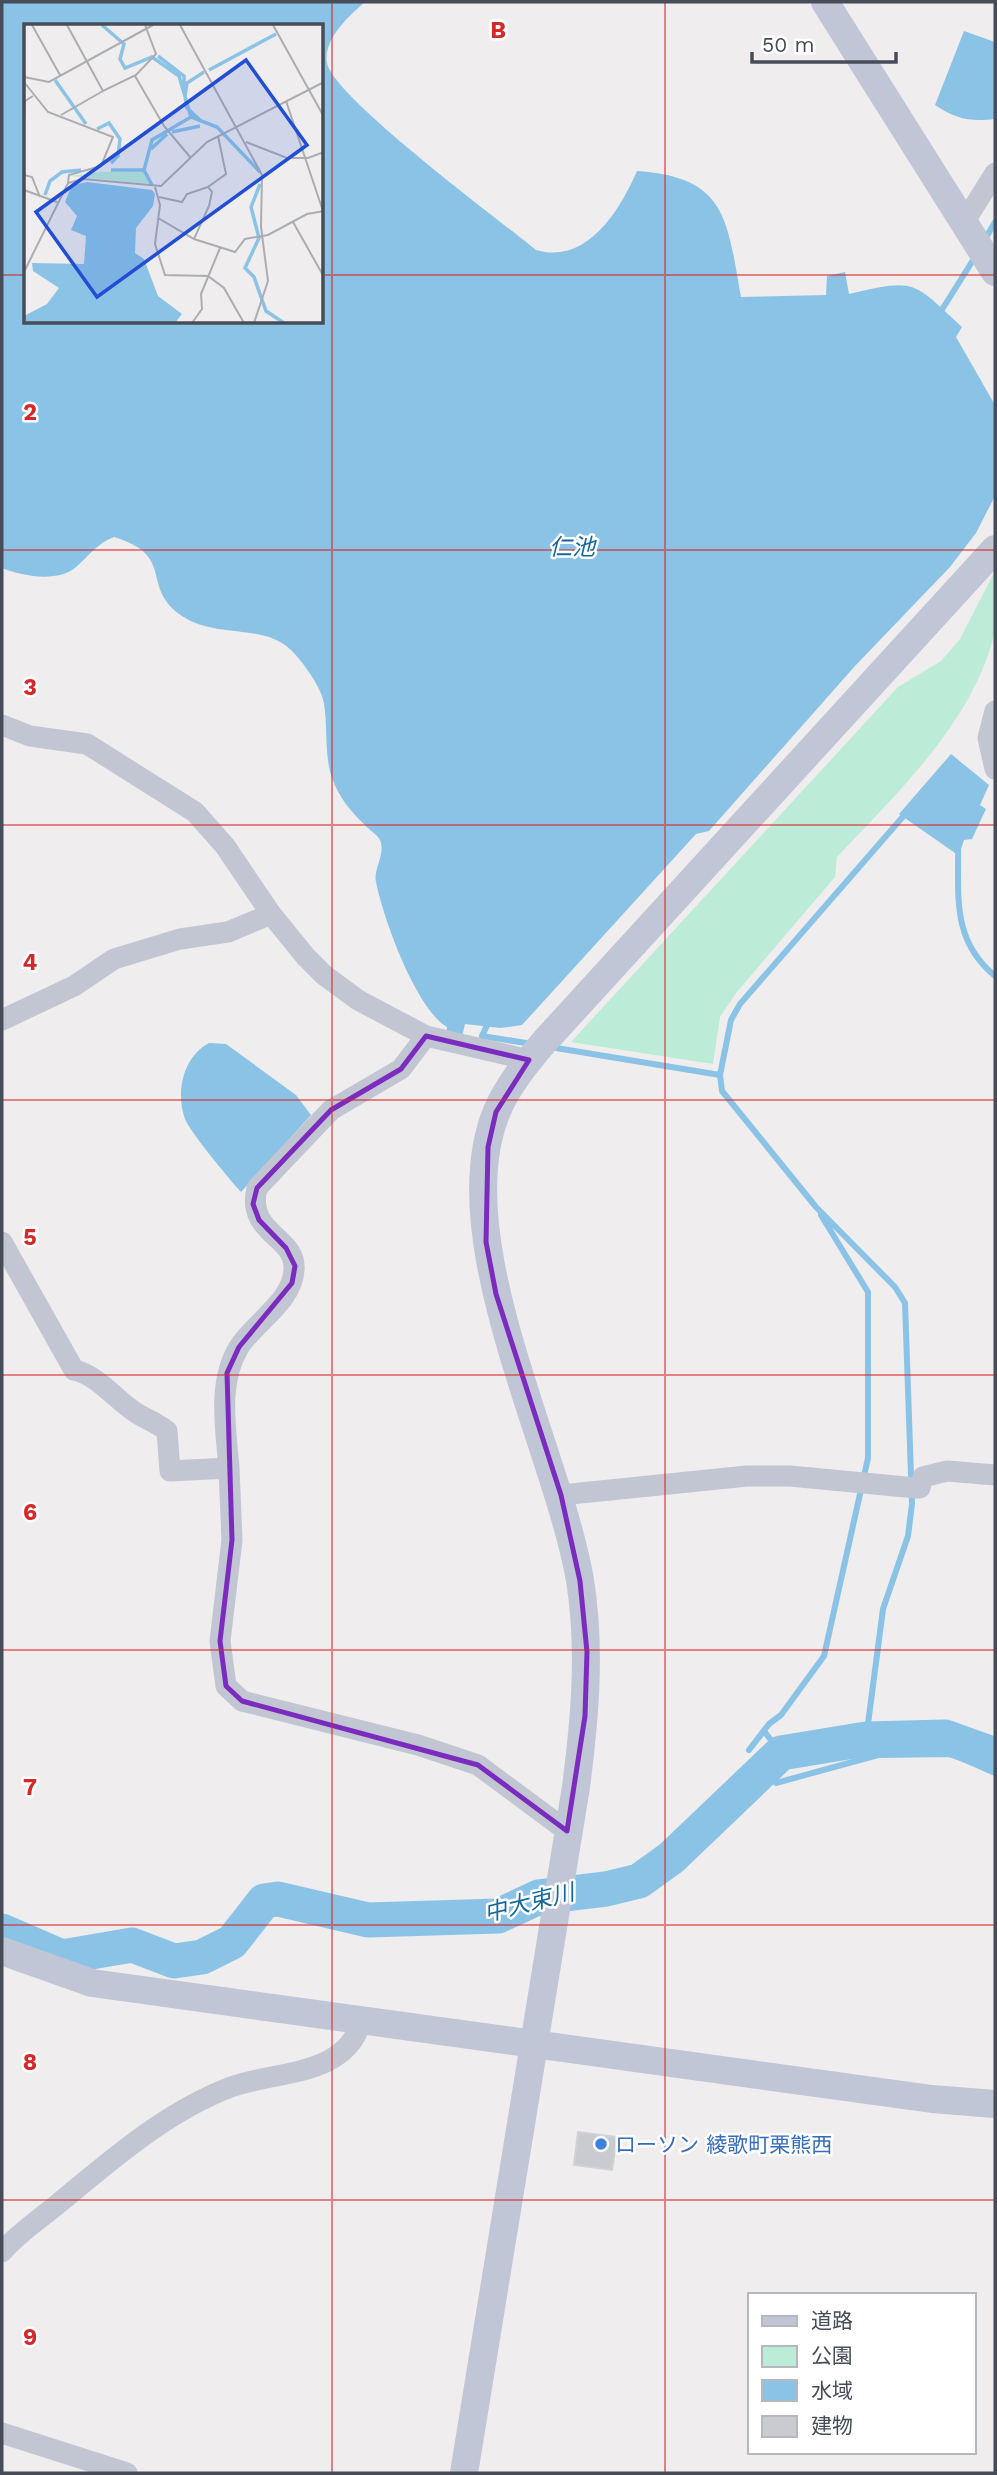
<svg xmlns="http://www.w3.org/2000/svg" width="997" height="2475" font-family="'Work Sans','Noto Sans JP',sans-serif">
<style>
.green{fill:#bcecd8}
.water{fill:#8bc3e7;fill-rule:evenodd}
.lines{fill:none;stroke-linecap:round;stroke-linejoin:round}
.stream{stroke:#8bc3e7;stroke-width:6}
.river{stroke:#8bc3e7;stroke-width:35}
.building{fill:#cacbd1;stroke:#d1d2d8;stroke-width:2}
.street{stroke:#c1c6d2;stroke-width:21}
.secondary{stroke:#c0c6d5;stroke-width:28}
.marked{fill:none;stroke:#7b2cbf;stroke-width:5;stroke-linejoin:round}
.grid{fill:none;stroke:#d62828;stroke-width:2;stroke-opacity:0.55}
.shop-dot{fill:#3f7fe0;stroke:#fff;stroke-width:2.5}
.labels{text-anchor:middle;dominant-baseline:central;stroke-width:5;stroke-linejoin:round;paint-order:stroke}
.shop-label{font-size:21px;fill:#366cbe;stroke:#fff;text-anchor:start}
.water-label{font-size:23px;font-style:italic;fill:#1368a0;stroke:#fff}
.inset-river{fill:none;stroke:#8bc3e7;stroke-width:3.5}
.inset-road{fill:none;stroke:#abadb2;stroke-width:2}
.view{fill:#214ed5;fill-opacity:0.15;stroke:#214ed5;stroke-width:3.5}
.inset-edge{fill:none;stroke:#464d59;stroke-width:3.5}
.grid-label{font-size:23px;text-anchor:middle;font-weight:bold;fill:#d62828;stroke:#fff;stroke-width:5;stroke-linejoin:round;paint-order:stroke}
</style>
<rect width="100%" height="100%" fill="#efeded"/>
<path class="green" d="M995,571C995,591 997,616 994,635C972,723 897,793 837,857L835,877L736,993L720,1017L713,1064L571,1042L898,687L941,661L960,639Z"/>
<path class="water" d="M2,2H365C349,16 323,39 327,63C333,97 501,221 536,250C587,265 620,210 637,171C728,177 727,221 741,297L826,295L827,276L845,272L849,294C917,278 912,281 962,327L956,337L995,405V496L976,533L950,567L855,666L709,831L696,834L522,1025L500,1028L465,1024L462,1037L446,1034L447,1027C416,1009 383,918 376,882C373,869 386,854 380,840C378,835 369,830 365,825C350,811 339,797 332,778C324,754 328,729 324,704C322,688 303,662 291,650C263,623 216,639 182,616C139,587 177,556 114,537C96,544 90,555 76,567C58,583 22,576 2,568ZM26,26H322V322H26Z
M964,31L995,42V119C970,122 956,119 935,105Z
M951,754L989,785L980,805L986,809L972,839L964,840L960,852L955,853L899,814Z
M209,1043L226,1044L296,1095L311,1115L241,1192C230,1180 190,1132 185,1119C175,1091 184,1056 209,1043Z"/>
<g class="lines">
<path class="stream" d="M984,241L995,222
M938,316L975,257
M958,844C959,895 951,940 995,976
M490,1019L482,1036L532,1044
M550,1047L720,1075L722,1091L816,1207L895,1287L905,1303L912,1504L908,1536L883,1609L866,1739
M720,1075L731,1020L740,1004L907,812
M764,1731L781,1753
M749,1750L769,1724L781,1715L824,1656L868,1458V1292L821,1215
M776,1783L878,1755L952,1754L995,1773"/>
<path class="river" d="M2,1931L62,1957L132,1945L174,1961L202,1957L232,1942L264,1901L278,1899L368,1920L498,1916L539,1897L606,1889L639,1881L671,1858L781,1753L866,1739L945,1737L995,1755"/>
</g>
<path class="building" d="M578,2132L617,2137L612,2170L574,2165Z"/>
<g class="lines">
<path class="street" d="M965,221L995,173
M995,711L988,738L995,769
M2,725L30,736L87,744L195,812L225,846L271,914L306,957L324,975L358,1000L426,1036L529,1060
M2,1020L74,986L114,959L180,939L228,932L271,914
M2,1242L74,1370C100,1376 116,1401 138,1414C148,1420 157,1423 167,1431L170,1471L229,1468L232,1540L220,1641L226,1686L242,1701L418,1745L478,1765L567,1831
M229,1468C226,1429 217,1383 239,1347C255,1322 292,1302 294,1270C297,1236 246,1235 257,1188L331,1110L401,1069L426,1036
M561,1495L747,1476H790L916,1488H920L923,1477L947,1471L995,1475
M2,2252C18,2233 40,2219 59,2203C111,2160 167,2111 231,2087C274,2071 347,2077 361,2021
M2,2433L127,2473"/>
<path class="secondary" d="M825,2L995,272
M2,1951L92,1983L932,2099L995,2104
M464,2473L576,1787C585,1717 591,1650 580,1580C557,1448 444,1237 497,1111C508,1085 527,1062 545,1041L995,549"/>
</g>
<path class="marked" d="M426,1036L529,1060L496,1112L488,1147L486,1242L496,1294L561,1495L580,1581L587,1652L585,1716L567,1831L478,1765L242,1701L226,1686L220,1641L232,1540L227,1373L239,1347L292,1283L295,1266L286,1248L259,1220L253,1204L257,1188L331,1110L401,1069Z"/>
<path class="grid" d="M332,2V2473M665,2V2473M2,275H26M322,275H995M2,550H995M2,825H995M2,1100H995M2,1375H995M2,1650H995M2,1925H995M2,2200H995"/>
<circle class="shop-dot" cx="601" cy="2144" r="7"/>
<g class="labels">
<g class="shop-label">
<text x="615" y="2144">ローソン 綾歌町栗熊西</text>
</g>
<g class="water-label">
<text x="572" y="547">仁池</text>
<text transform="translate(529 1903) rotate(-14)">中大束川</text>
</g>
</g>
<g transform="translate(24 24)">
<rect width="299" height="299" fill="#efeded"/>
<path d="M120,147L127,160L46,152L77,148Z" fill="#bcecd8"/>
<path d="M63,158L128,166L131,170L129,182L112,204L111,229L120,235L134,272L158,290L151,299H2L0,292L23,280L35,264L9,247L8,239L60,240L62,212L47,206L53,192L41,178L48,161Z" fill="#8bc3e7"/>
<path class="inset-river" d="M78,1L100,20L96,35L101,44L128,33L155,52L167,93L193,103L236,148M134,32L160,52V69M185,46L252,10M31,56L62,100M177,97L163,84L161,72L163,59L180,48M73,105L85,99L96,115L94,132L87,139M148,108L176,102M127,125L143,110M87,146H120M236,160L227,183L235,214L221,244L230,253L242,287L260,299M128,161L120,146L128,116L167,93M21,171L26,157L38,148L57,146"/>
<path class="inset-road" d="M8,1L36,51M43,1L79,67L112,51L132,30L121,1M156,1L238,151L237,203L244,257L230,299M249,1L300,93M111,52L140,102L166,133M0,53L25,58L129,1M0,58L24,88L89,113L77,142L45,151L44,159M262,77L299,187M37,91L79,67M0,95L1,77L9,72M222,118L263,134H284L300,128M0,151L8,153L16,173M131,163L136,181L131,220L141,251L184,252L200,264L220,299M0,166L33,178M135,173L158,178L163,170L184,163M134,194L170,215L211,228L221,215L244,211L283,190L300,187M269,198L300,253M170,215L185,182L188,168L184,163L202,150L194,112M0,248L44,159L59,155L137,162L183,118L300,58M168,299L178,285L177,270L196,224"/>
<path class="view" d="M222,36L283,121L73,273L12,188Z"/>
<rect width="299" height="299" class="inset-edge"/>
</g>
<g class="grid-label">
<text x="498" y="38">B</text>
<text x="30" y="420">2</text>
<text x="30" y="695">3</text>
<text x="30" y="970">4</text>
<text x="30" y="1245">5</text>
<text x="30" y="1520">6</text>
<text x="30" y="1795">7</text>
<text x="30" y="2070">8</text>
<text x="30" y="2345">9</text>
</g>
<rect width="997" height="2475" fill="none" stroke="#464d59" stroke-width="7"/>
<rect x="748" y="2293" width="228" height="161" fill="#ffffff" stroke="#b5b8bd" stroke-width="2"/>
<rect x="762" y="2316" width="35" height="10" fill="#c0c6d5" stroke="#b5b8bd" stroke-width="2"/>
<text x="811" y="2328" font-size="21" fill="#464d59">道路</text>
<rect x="762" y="2346" width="35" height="21" fill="#bcecd8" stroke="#b5b8bd" stroke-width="2"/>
<text x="811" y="2363" font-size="21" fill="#464d59">公園</text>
<rect x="762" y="2380" width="35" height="21" fill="#8bc3e7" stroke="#b5b8bd" stroke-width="2"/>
<text x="811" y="2398" font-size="21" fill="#464d59">水域</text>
<rect x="762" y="2416" width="35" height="21" fill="#cacbd1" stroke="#b5b8bd" stroke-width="2"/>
<text x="811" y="2433" font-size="21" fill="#464d59">建物</text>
<path d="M752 52v10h144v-10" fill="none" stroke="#464d59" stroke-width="3.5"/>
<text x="762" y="52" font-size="21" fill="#464d59" stroke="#ffffff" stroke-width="5" paint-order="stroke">50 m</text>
</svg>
